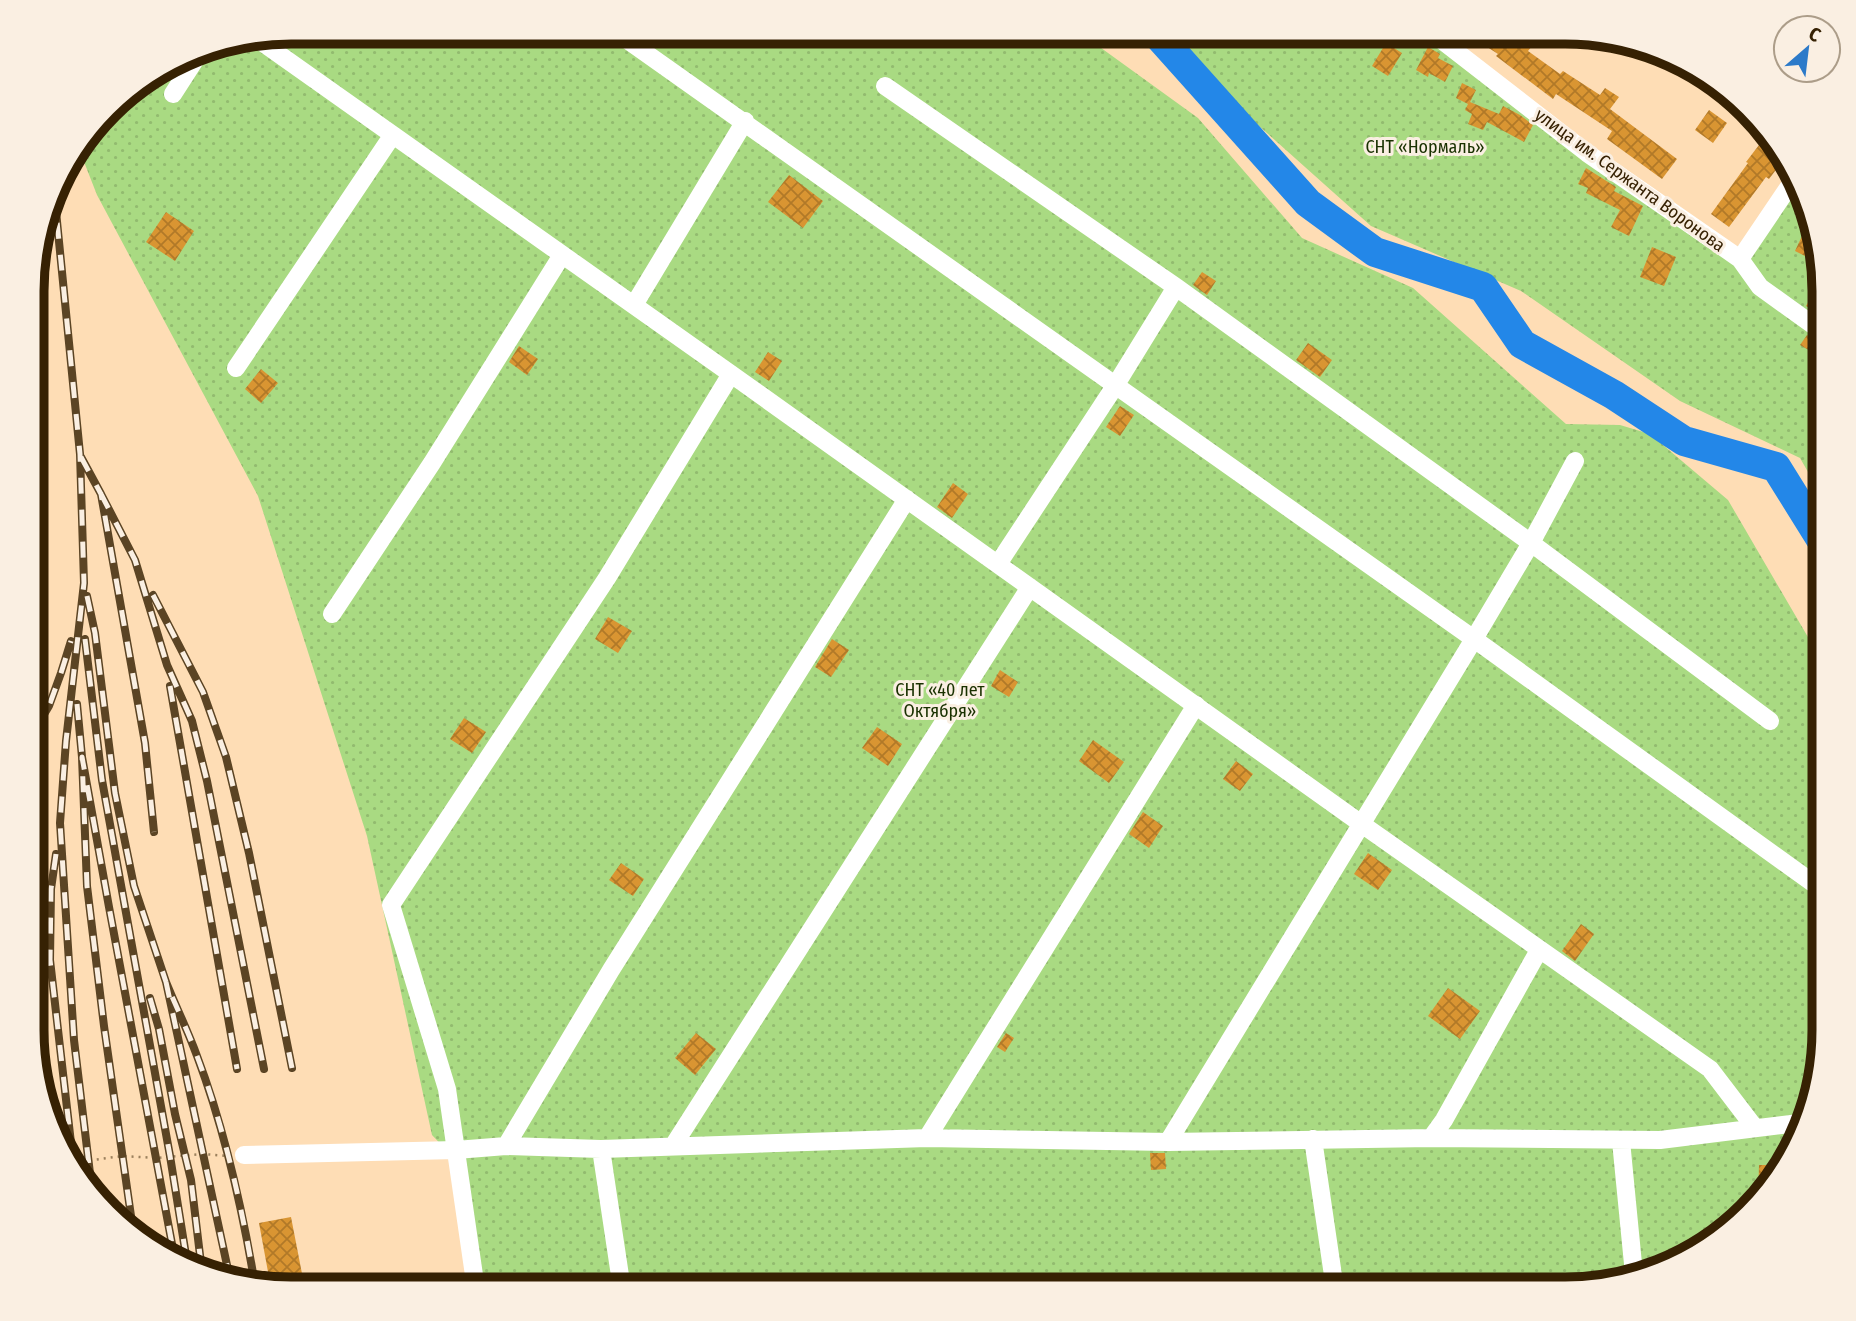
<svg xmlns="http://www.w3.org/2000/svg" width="1856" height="1321" font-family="'Fira Sans Condensed',sans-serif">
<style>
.garden{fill:url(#garden-dots)}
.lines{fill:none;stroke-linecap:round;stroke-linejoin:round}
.river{stroke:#2387e8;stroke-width:30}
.building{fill:url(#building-cross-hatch)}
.path{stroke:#9b805d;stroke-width:2.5;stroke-dasharray:2 5;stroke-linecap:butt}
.minor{stroke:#fff;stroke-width:18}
.rail-casing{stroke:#5b4424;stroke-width:8}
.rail{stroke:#faefe2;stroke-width:5;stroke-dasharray:16;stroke-linecap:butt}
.labels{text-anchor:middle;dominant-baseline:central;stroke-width:6;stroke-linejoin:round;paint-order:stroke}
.park-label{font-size:18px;fill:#193100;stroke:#faefe2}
.street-label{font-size:18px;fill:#362103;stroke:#faefe2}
.rim{fill:none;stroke:#362103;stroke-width:9}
</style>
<defs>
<pattern id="garden-dots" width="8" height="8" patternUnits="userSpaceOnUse" patternTransform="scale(1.75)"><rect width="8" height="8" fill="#a9da82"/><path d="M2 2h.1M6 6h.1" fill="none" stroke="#92bb6f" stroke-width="1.8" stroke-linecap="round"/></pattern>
<pattern id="building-cross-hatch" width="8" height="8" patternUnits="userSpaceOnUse" patternTransform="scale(1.75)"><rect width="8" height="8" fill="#d99532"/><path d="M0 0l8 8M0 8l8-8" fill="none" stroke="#b17928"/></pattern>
</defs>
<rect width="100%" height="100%" fill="#feddb5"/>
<path class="garden" d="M290,32H1079L1198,118L1302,238L1413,288L1566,424L1620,425L1650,434L1728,500L1812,644L1824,658V1047L1811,1114L1771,1189L1680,1263L1566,1289H472L452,1156L432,1135L367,836L258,496L97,195L79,149L119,96L192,51Z
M1154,32H1430L1728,256L1800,185L1824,274V500L1800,458L1680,401L1521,291L1371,226Z"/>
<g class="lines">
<path class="river" d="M1155,32L1308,203L1375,252L1483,287L1522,344L1614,395L1684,441L1776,467L1824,544"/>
</g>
<path class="building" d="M635,32H663L654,45Z
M1464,32H1512L1532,46L1528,51L1560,74L1563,71L1600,95L1605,88L1619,97L1610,109L1677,159L1662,179L1607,139L1612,131L1556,94L1553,99L1496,56L1498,54Z
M1386,43L1402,53L1388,76L1372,66Z
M1428,47L1440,54L1438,58L1453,66L1445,82L1429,73L1428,77L1416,70Z
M1462,83L1476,90L1470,102L1499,114L1503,106L1520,115L1533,125L1524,142L1487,122L1483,130L1468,124L1472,114L1465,110L1468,104L1456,98Z
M1709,110L1727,123L1713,143L1695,130Z
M1759,145L1782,162L1769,179L1766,177L1729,227L1711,214L1748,163L1746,162Z
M1586,168L1616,187L1614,191L1643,206L1629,236L1611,227L1620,210L1586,193L1588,188L1578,184Z
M789,175L823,201L803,228L768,202Z
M166,212L194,231L175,261L146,242Z
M1802,236L1815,242L1821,264L1795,251Z
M1652,247L1676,257L1664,286L1640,277Z
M1202,272L1216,281L1207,295L1193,285Z
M1824,274V319L1819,315L1820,314L1806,306Z
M1807,335L1817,342L1824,344V359L1800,345Z
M1308,343L1332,360L1320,377L1296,360Z
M519,346L538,359L527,375L509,362Z
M768,352L782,361L769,381L755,372Z
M261,369L278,383L261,403L245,389Z
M1120,406L1134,415L1120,436L1106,427Z
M953,483L968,494L952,518L937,507Z
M608,617L632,631L618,653L595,639Z
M832,639L849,650L831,677L815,667Z
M1000,670L1018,682L1009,697L991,686Z
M464,718L486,732L472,753L450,739Z
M877,727L902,744L888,766L862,748Z
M1093,740L1124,762L1109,783L1079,761Z
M1236,761L1253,774L1240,791L1223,779Z
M1143,812L1163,826L1149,848L1129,834Z
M1368,853L1392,870L1378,890L1354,874Z
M621,863L644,879L633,896L609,880Z
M1581,924L1594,934L1575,961L1562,951Z
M1448,988L1480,1011L1460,1039L1428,1016Z
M696,1033L716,1049L695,1075L675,1058Z
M1006,1033L1014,1038L1005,1052L997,1047Z
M1150,1153H1165L1166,1169L1151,1170Z
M1759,1165H1783L1771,1188L1758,1199Z
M291,1217L305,1289L271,1288L259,1223Z"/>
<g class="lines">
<path class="path" d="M69,1163L123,1156L156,1158L202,1154L229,1156"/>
<path class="minor" d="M616,32L1474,639L1824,891
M1431,32L1587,153L1740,259L1760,287L1824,333
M256,38L731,374L1363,825L1710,1069L1755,1128
M885,86L1176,287L1531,543L1770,721
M173,94L202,49
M1740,259L1788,188L1799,179
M634,305L745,121
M236,368L392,136
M998,564L1115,386L1176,287
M332,614L432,463L562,255
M927,1138L1196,705
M1431,1138L1444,1120L1539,950
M1313,1139L1335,1289
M1621,1141L1634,1274
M1168,1142L1474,639L1531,543L1575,461
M506,1146L611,970L907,499
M673,1146L1030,587
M601,1149L622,1289
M244,1155L456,1150L506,1146L601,1149L927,1138L1168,1142L1431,1138L1660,1140L1807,1122
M476,1289L447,1089L391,905L607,578L731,374"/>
<defs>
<path id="rail" d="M54,191L80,454L84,583L66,741L60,823L74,1040L92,1190
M81,457L101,494L145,743L154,832
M101,494L135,560L167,665L192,721L207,781L264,1069
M153,595L203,692L226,757L249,853L292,1068
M87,596L95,633L115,793L134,886L166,982
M85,639L102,780L170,1156L188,1268
M170,686L237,1069
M77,704L82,757
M34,731L49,706L61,673L71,641
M56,854L51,889L50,960L74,1169
M150,998L159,1029L175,1114L191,1180L202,1272
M134,1237L104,1026L87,886L82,757L109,907L175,1260
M230,1279L166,982C176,1007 188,1031 197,1056C225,1130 242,1207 255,1285"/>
</defs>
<use href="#rail" class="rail-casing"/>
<use href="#rail" class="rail"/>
</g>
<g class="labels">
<g class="park-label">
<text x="1425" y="147">СНТ «Нормаль»</text>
<text x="940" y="690">СНТ «40 лет<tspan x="940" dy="21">Октября»</tspan></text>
</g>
<g class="street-label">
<text transform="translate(1630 180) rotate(36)">улица им. Сержанта Воронова</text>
</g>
</g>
<path d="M0 0H1856V1321H0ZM291 44H1565A247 247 0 0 1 1812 291V1030A247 247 0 0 1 1565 1277H291A247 247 0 0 1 44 1030V291A247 247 0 0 1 291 44Z" fill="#faefe2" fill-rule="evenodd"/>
<path class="rim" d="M291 44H1565A247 247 0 0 1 1812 291V1030A247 247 0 0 1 1565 1277H291A247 247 0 0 1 44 1030V291A247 247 0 0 1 291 44Z"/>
<g transform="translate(1807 49) rotate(28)"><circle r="33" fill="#faefe2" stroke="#ac9d89" stroke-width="2"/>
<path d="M0-5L12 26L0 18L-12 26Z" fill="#2c7ac9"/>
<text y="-10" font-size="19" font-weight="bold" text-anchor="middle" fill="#362103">С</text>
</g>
</svg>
